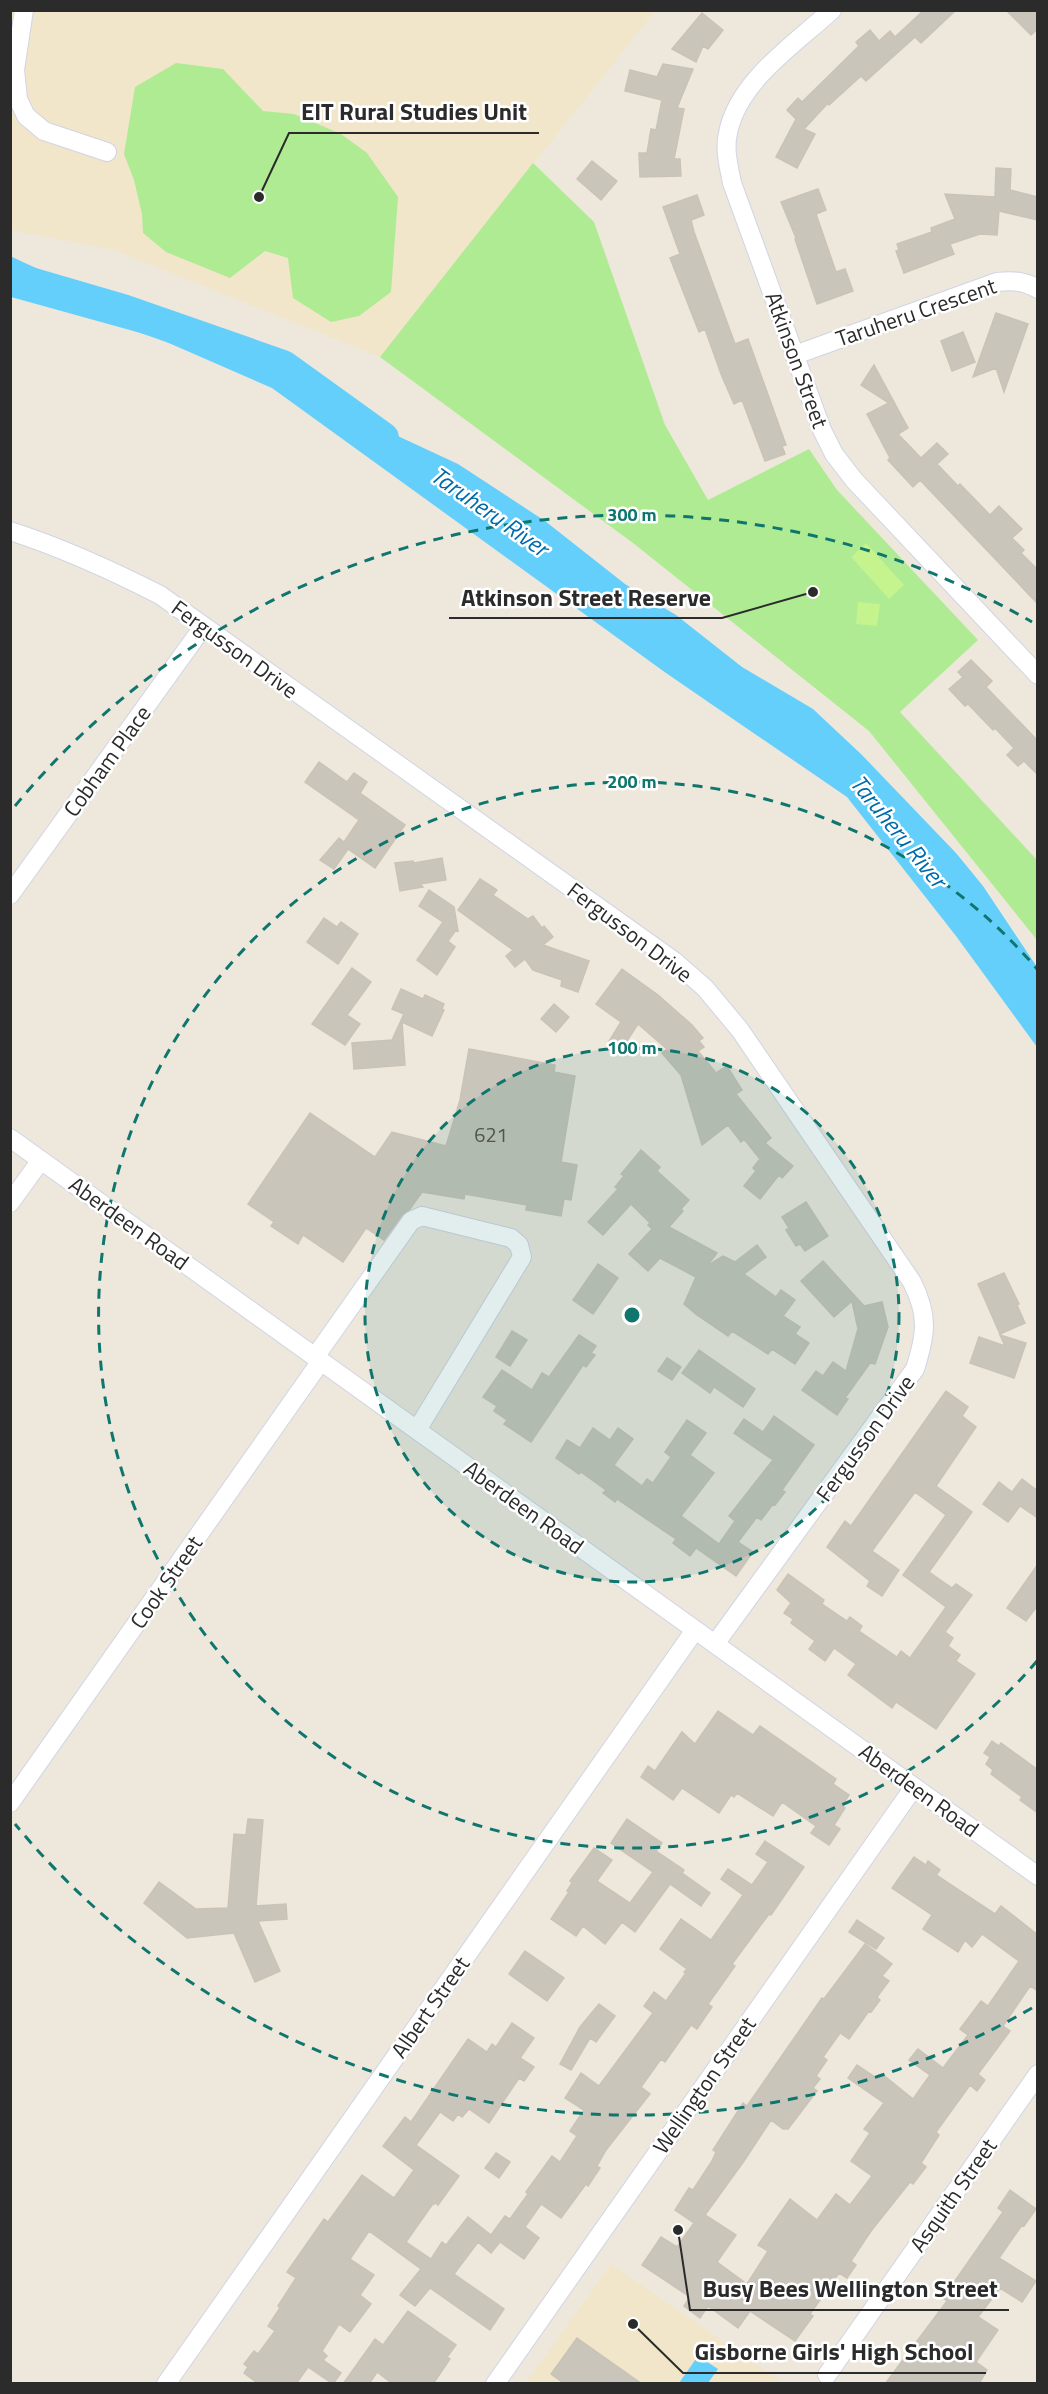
<svg xmlns="http://www.w3.org/2000/svg" width="1048" height="2394" font-family="'Titillium Web',sans-serif">
<style>
.education{fill:#f2e6ca}
.green{fill:#aeeb93}
.pitch{fill:#c5f38d}
.water{fill:#64cffb}
.lines{fill:none;stroke-linecap:round;stroke-linejoin:round}
.river{stroke:#64cffb;stroke-width:32}
.building{fill:#c9c5ba;stroke:#cac3b5;stroke-width:1.5}
.minor-casing{stroke:#d1d4e5;stroke-width:20}
.minor{stroke:#fff;stroke-width:18}
.ring{fill:none;stroke:#0f766e;stroke-width:3;stroke-dasharray:10 8}
.labels{text-anchor:middle;dominant-baseline:central;stroke-width:5;stroke-linejoin:round;paint-order:stroke}
.number-label{font-size:20px;fill:#52524f}
.street-label{font-size:22px;fill:#2b2b2b;stroke:#fff}
.water-label{font-size:24px;font-style:italic;fill:#006baa;stroke:#fff}
.centre{fill:#0f766e;stroke:#fff;stroke-width:3}
.ring-label{font-size:18px;text-anchor:middle;font-weight:bold;fill:#0f766e;stroke:#fff;stroke-width:5;stroke-linejoin:round;paint-order:stroke}
.leader{fill:none;stroke:#2b2b2b;stroke-width:2}
.callout-dot{fill:#2b2b2b;stroke:#fff;stroke-width:2}
.callout-label{font-size:24px;text-anchor:middle;font-weight:bold;fill:#2b2b2b;stroke:#fff;stroke-width:5;stroke-linejoin:round;paint-order:stroke}
</style>
<rect width="100%" height="100%" fill="#eee7dc"/>
<path class="education" d="M10,11H655L380,357L114,250L11,230Z
M611,2264L783,2383L525,2384Z"/>
<path class="green" d="M176,63L223,69L263,111L294,114L341,134L367,153L398,197L391,292L359,316L331,322L293,298L288,258L265,251L230,278L166,252L143,233L142,214L134,180L124,154L135,87Z
M533,163L594,222L665,425L708,500L809,449L837,490L978,640L900,712L1037,860V940L869,731L633,543L380,357Z"/>
<path class="pitch" d="M866,543L904,585L889,599L851,557Z
M858,602L880,604L877,626L856,624Z"/>
<path class="water" d="M10,256L458,464L545,521L625,584L676,615L742,667L813,709L862,755L956,853L983,886L1037,967V1047L956,936L847,797L666,673L272,388L155,337L11,297Z
M698,2356L718,2369L708,2383H679Z"/>
<g class="lines">
<path class="river" d="M10,277L123,310L283,366L383,438"/>
</g>
<path class="building" d="M924,10H956L921,43L915,37L866,81L861,76L829,105L828,103L804,129L815,134L797,168L776,157L796,119L787,110L798,98L802,102L859,46L856,42L870,30L879,41L890,31L895,37Z
M1006,10H1038V29L1031,35Z
M702,13L723,30L708,49L703,46L696,62L672,49Z
M663,64L693,69L677,108L684,109L674,159H680L681,176L640,177L639,153H647L651,129L656,130L662,100L625,91L630,70L657,77Z
M592,161L617,181L601,200L577,179Z
M996,168L1011,169L1010,190L1038,197V220L999,211L997,235L980,234L950,244L954,254L904,273L896,251L899,250L897,244L932,232L931,228L955,219L945,194L995,197Z
M818,189L826,210L816,214L836,272L845,269L853,291L817,304L795,239L796,238L781,202Z
M697,195L704,215L691,220L694,232L735,344L748,339L786,445L782,446L785,454L765,461L742,400L734,404L721,374L705,329L699,332L670,258L680,254L663,207Z
M996,313L1028,324L1004,392L996,368L973,377Z
M963,332L975,362L952,371L941,341Z
M874,365L908,428L898,434L921,458L937,443L948,454L937,464L958,486L960,484L990,515L999,506L1022,529L1012,538L1024,550L1021,553L1038,570V604L920,480L913,487L888,460L890,458L867,414L889,403L861,385Z
M971,660L992,681L986,687L1038,741V775L1024,761L1018,766L1007,755L1014,748L995,728L993,730L968,704L965,706L949,689L963,677L958,672Z
M319,762L347,782L354,773L367,782L360,793L405,825L375,868L348,849L334,869L320,860L339,838L344,842L359,820L305,782Z
M442,858L446,880L420,884L423,887L400,891L395,863L413,861L414,863Z
M480,879L497,890L493,895L528,919L533,916L542,928L544,926L553,937L543,945L589,961L578,992L561,986L562,980L533,970L525,959L515,967L506,956L513,950L458,910Z
M429,890L454,907L458,931L456,930L448,941L455,947L437,975L417,960L443,922L419,906Z
M324,918L337,927L341,922L358,934L338,964L307,942Z
M352,968L371,982L347,1015L360,1024L345,1045L312,1024Z
M622,969L658,995L692,1025L703,1038L699,1041L704,1047L698,1051L716,1073L727,1066L742,1090L736,1094L771,1138L765,1143L793,1166L782,1178L779,1175L760,1199L744,1186L756,1171L753,1168L760,1159L744,1139L741,1142L728,1125L702,1145L681,1075L662,1053L667,1049L638,1024L621,1050L608,1043L621,1022L596,1004Z
M401,989L423,999L425,995L444,1004L442,1009L444,1010L432,1036L402,1022L405,1065L354,1069L352,1043L392,1040L404,1014L392,1009Z
M554,1004L569,1017L556,1032L541,1019Z
M469,1049L555,1065L554,1072L575,1076L561,1162L577,1165L571,1200L564,1199L561,1216L526,1210L527,1205L465,1194L464,1199L422,1192L410,1209L402,1215L384,1240L366,1228L343,1262L303,1235L298,1244L271,1226L274,1222L248,1204L310,1113L375,1157L392,1132L446,1146L460,1100Z
M641,1150L660,1167L657,1171L689,1200L681,1209L683,1211L669,1227L717,1253L707,1266L723,1256L735,1262L757,1245L766,1257L744,1274L776,1297L781,1290L795,1300L783,1316L800,1327L795,1334L809,1343L795,1364L772,1349L768,1354L732,1331L728,1336L697,1315L684,1304L696,1277L660,1258L648,1271L629,1254L652,1229L648,1225L650,1223L631,1204L603,1235L588,1222L618,1189L615,1187L624,1176L621,1174Z
M806,1202L828,1236L805,1251L800,1244L796,1246L786,1230L789,1228L782,1217Z
M823,1261L864,1306L882,1302L888,1327L875,1364L870,1363L845,1398L848,1399L837,1415L802,1390L816,1371L823,1376L833,1362L846,1371L858,1329L852,1301L834,1317L801,1281Z
M598,1264L618,1278L593,1314L573,1300Z
M1004,1273L1019,1304L1017,1305L1025,1323L1000,1334L978,1284Z
M512,1331L527,1340L510,1366L496,1357Z
M579,1335L596,1346L591,1353L595,1355L586,1367L583,1365L531,1442L504,1424L507,1420L494,1411L497,1406L483,1397L502,1370L532,1390L542,1373L549,1377Z
M1000,1335L1026,1343L1014,1378L970,1363L979,1337L1005,1346Z
M699,1350L755,1389L743,1407L714,1387L710,1393L682,1373Z
M667,1358L681,1367L672,1380L658,1371Z
M946,1391L968,1407L962,1416L976,1427L936,1486L972,1512L929,1572L952,1588L956,1584L972,1595L945,1632L953,1638L948,1646L960,1655L956,1661L975,1674L936,1729L896,1702L892,1708L848,1675L856,1664L834,1648L825,1661L809,1649L815,1641L791,1623L793,1619L784,1613L791,1603L777,1590L788,1574L824,1600L822,1604L847,1621L850,1617L862,1626L859,1631L897,1657L901,1651L910,1658L946,1607L903,1575L946,1515L915,1492L872,1551L899,1570L882,1596L867,1586L870,1581L827,1547L845,1521L851,1526Z
M774,1416L814,1445L782,1490L785,1492L775,1505L773,1504L761,1520L757,1517L738,1542L753,1552L736,1576L696,1548L690,1556L673,1543L676,1539L617,1499L615,1502L603,1493L606,1490L581,1472L579,1474L556,1458L567,1440L580,1448L593,1428L610,1440L618,1428L633,1439L614,1465L642,1486L647,1479L653,1483L671,1457L665,1452L687,1420L706,1433L690,1455L714,1473L681,1516L719,1544L735,1521L729,1516L773,1460L734,1433L744,1419L763,1432Z
M1022,1479L1038,1491V1518L1020,1506L1008,1522L983,1504L999,1482L1012,1492Z
M1038,1564V1605L1026,1621L1007,1608Z
M718,1711L753,1735L760,1726L836,1779L833,1784L849,1795L842,1806L845,1808L834,1825L840,1829L829,1845L811,1833L816,1826L782,1802L773,1816L737,1793L734,1797L731,1795L719,1813L682,1788L673,1800L641,1777L648,1766L655,1771L682,1732L695,1744Z
M992,1741L999,1746L1001,1743L1038,1770V1813L1020,1800L1022,1797L991,1774L993,1770L986,1764L990,1757L984,1753Z
M248,1819L263,1820L256,1906L286,1904L287,1919L258,1921L280,1971L255,1982L234,1933L187,1938L144,1903L159,1882L196,1909L228,1908L234,1834L246,1835Z
M627,1819L662,1843L656,1851L684,1870L682,1873L710,1893L701,1906L670,1884L635,1932L622,1922L605,1944L583,1926L576,1936L551,1919L569,1892L567,1891L572,1883L570,1881L594,1848L612,1860L597,1881L630,1903L653,1872L611,1843Z
M765,1841L804,1867L771,1915L769,1914L732,1964L735,1966L708,2004L712,2007L697,2029L691,2025L665,2062L661,2059L641,2087L650,2094L606,2150L597,2166L600,2168L588,2186L586,2184L561,2218L541,2204L525,2227L539,2238L524,2259L500,2242L491,2253L478,2242L454,2274L504,2309L490,2330L430,2288L415,2306L400,2295L421,2269L369,2231L350,2259L374,2275L360,2295L371,2304L350,2332L339,2324L322,2351L327,2356L323,2360L341,2373L333,2384L308,2367L296,2384H259L244,2373L248,2367L244,2364L254,2351L258,2354L275,2331L268,2326L280,2308L278,2306L296,2278L287,2272L324,2219L328,2222L362,2175L394,2198L414,2170L383,2146L405,2117L411,2122L468,2039L487,2052L492,2044L496,2047L512,2023L534,2038L520,2058L534,2067L524,2081L519,2078L489,2123L469,2109L462,2117L458,2114L453,2121L440,2112L416,2145L459,2176L438,2205L436,2203L432,2205L406,2242L431,2259L442,2242L446,2245L468,2217L491,2235L505,2216L510,2219L528,2194L526,2192L552,2156L560,2162L577,2136L570,2131L584,2110L565,2098L581,2073L599,2086L653,2013L644,2006L654,1992L666,2001L686,1973L684,1972L687,1969L660,1949L681,1919L711,1940L743,1895L721,1879L728,1869L752,1885L768,1862L756,1854Z
M914,1857L926,1865L928,1861L940,1870L936,1875L995,1914L1001,1906L1038,1935V1991L1030,1986L1003,2026L1010,2031L978,2074L985,2080L977,2091L970,2085L936,2132L939,2135L921,2163L926,2167L913,2184L910,2182L871,2231L851,2261L856,2265L847,2278L839,2273L810,2314L813,2316L795,2341L750,2311L738,2328L708,2306L700,2318L684,2306L690,2297L642,2265L661,2237L677,2247L694,2223L675,2210L689,2188L693,2190L712,2161L716,2152L713,2150L743,2103L747,2106L822,1998L824,1999L865,1944L892,1964L882,1976L889,1981L877,1997L880,2000L871,2012L869,2011L849,2039L840,2033L823,2057L827,2060L816,2076L820,2079L813,2088L817,2091L788,2129H783L771,2120L744,2161L705,2215L736,2235L717,2262L747,2284L768,2251L758,2245L790,2199L817,2220L836,2194L850,2205L872,2176L851,2161L870,2133L864,2129L884,2103L848,2078L857,2065L878,2079L882,2074L913,2099L930,2075L909,2060L918,2049L943,2068L968,2035L960,2029L981,2001L988,2006L1019,1961L982,1934L972,1947L965,1940L958,1952L923,1929L932,1915L892,1888Z
M857,1920L884,1938L876,1949L849,1932Z
M525,1951L564,1978L547,2001L509,1974Z
M599,2004L615,2016L596,2042L590,2038L571,2070L560,2064L580,2027Z
M496,2153L510,2162L499,2178L485,2168Z
M1010,2190L1036,2209L1024,2226L1022,2225L999,2258L1036,2281L1022,2302L1000,2288L978,2317L998,2330L976,2362L987,2370L979,2384H885L947,2301L943,2298L1003,2212L998,2208Z
M408,2311L456,2345L447,2357L450,2359L433,2384H393L377,2372L369,2384H343L375,2339L383,2345Z
M577,2338L642,2384H565L551,2374Z"/>
<g class="lines">
<defs>
<path id="minor" d="M24,10L15,70L18,99L26,116L44,131L107,152
M832,10C795,44 738,81 728,133C724,150 729,167 732,183L822,430L834,454L854,480L1038,675
M795,355L997,282C1013,280 1024,281 1038,289
M10,531C63,548 111,570 160,595L674,961L705,988L740,1030L912,1282C929,1316 926,1334 915,1369L715,1644
M10,895L203,627
M10,1138L1038,1876
M10,1203L41,1160
M315,1357L411,1221L422,1216L511,1238L519,1245L522,1257L417,1430
M10,1803L321,1361
M827,2375L1038,2074
M166,2384L695,1630
M495,2384L914,1787"/>
</defs>
<use href="#minor" class="minor-casing"/>
<use href="#minor" class="minor"/>
</g>
<circle cx="632" cy="1315" r="267" fill="#0f766e" fill-opacity=".12"/>
<g class="ring">
<circle cx="632" cy="1315" r="267"/>
<path d="M1037 1661A533 533 0 1 1 1037 969"/>
<path d="M1032 2008A800 800 0 0 1 15 1824M15 806A800 800 0 0 1 1032 622"/>
</g>
<g class="labels">
<g class="number-label">
<text x="491" y="1134">621</text>
</g>
<g class="street-label">
<text transform="translate(916 312) rotate(-19)">Taruheru Crescent</text>
<text transform="translate(797 360) rotate(70)">Atkinson Street</text>
<text transform="translate(235 649) rotate(36)">Fergusson Drive</text>
<text transform="translate(107 761) rotate(-54)">Cobham Place</text>
<text transform="translate(630 932) rotate(37)">Fergusson Drive</text>
<text transform="translate(129 1223) rotate(36)">Aberdeen Road</text>
<text transform="translate(865 1438) rotate(-54)">Fergusson Drive</text>
<text transform="translate(524 1507) rotate(36)">Aberdeen Road</text>
<text transform="translate(166 1582) rotate(-55)">Cook Street</text>
<text transform="translate(919 1790) rotate(36)">Aberdeen Road</text>
<text transform="translate(430 2007) rotate(-55)">Albert Street</text>
<text transform="translate(704 2085) rotate(-55)">Wellington Street</text>
<text transform="translate(953 2195) rotate(-55)">Asquith Street</text>
</g>
<g class="water-label">
<text transform="translate(490 511) rotate(35)">Taruheru River</text>
<text transform="translate(899 831) rotate(51)">Taruheru River</text>
</g>
</g>
<circle cx="632" cy="1315" r="9" class="centre"/>
<g class="ring-label">
<text x="632" y="521">300 m</text>
<text x="632" y="788">200 m</text>
<text x="632" y="1054">100 m</text>
</g>
<path class="leader" d="M259 197L289 133H539M813 592L722 618H449M678 2230L690 2310H1009M633 2324L683 2373H986"/>
<g class="callout-dot">
<circle cx="259" cy="197" r="6"/>
<circle cx="813" cy="592" r="6"/>
<circle cx="678" cy="2230" r="6"/>
<circle cx="633" cy="2324" r="6"/>
</g>
<g class="callout-label">
<text x="414" y="120">EIT Rural Studies Unit</text>
<text x="586" y="606">Atkinson Street Reserve</text>
<text x="850" y="2297">Busy Bees Wellington Street</text>
<text x="834" y="2360">Gisborne Girls' High School</text>
</g>
<rect width="1048" height="2394" fill="none" stroke="#2b2b2b" stroke-width="24"/>
</svg>
